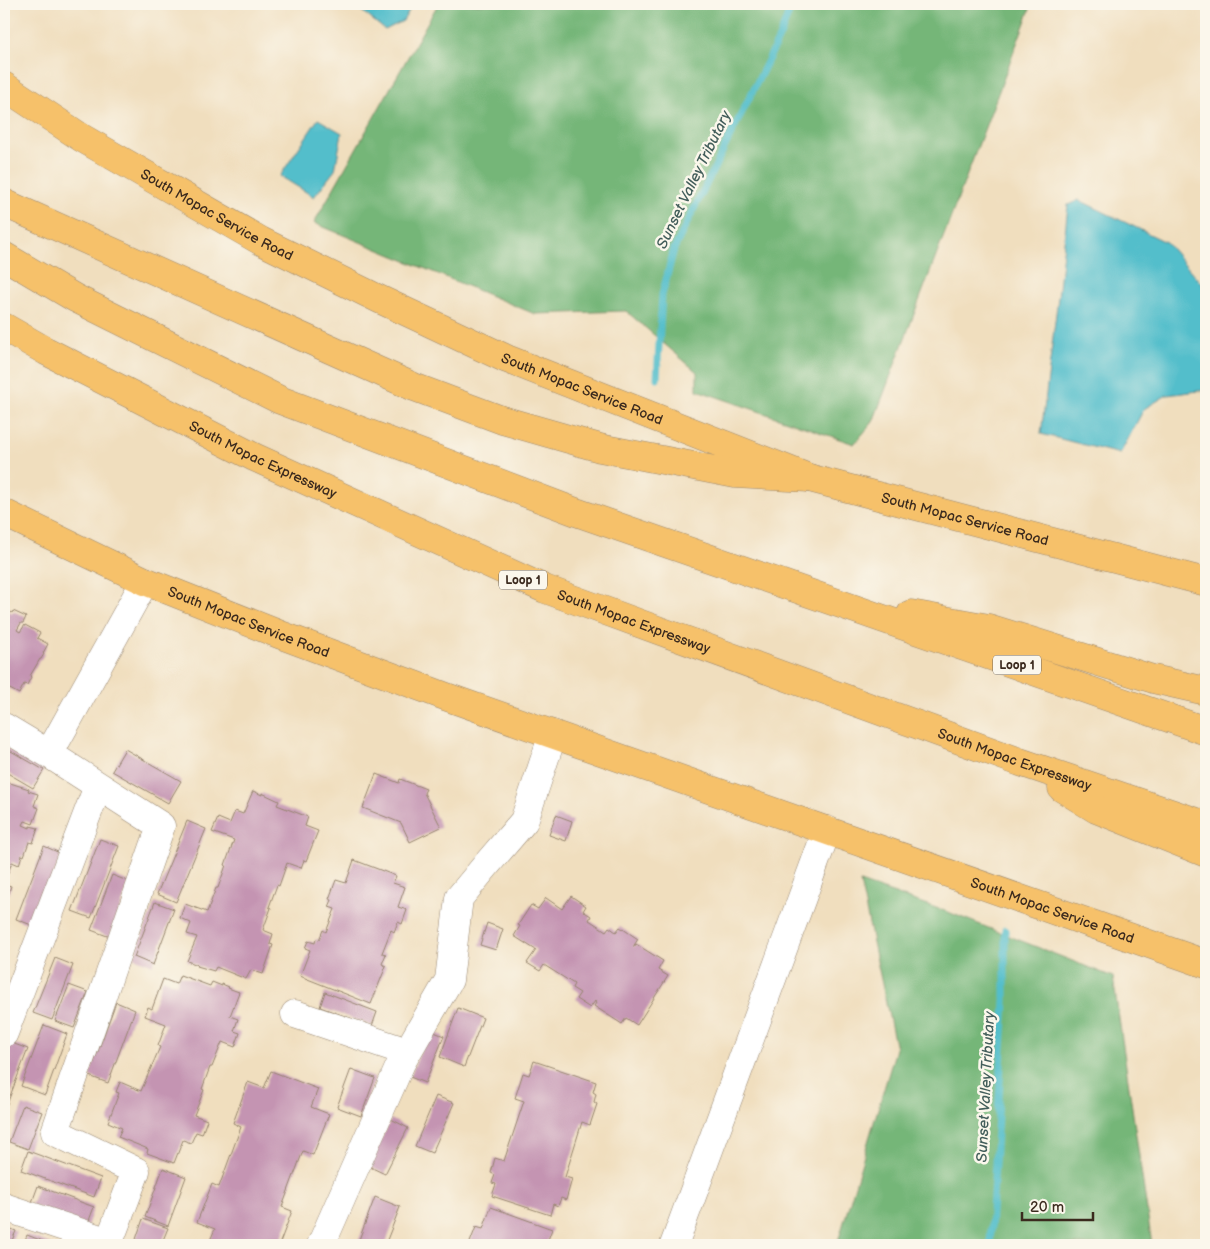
<svg xmlns="http://www.w3.org/2000/svg" width="1210" height="1249" font-family="'Balsamiq Sans',sans-serif">
<style>
.forest{fill:#74b678;stroke:#58704b}
.water{fill:#52becb;stroke:#467474}
.lines{fill:none;stroke-linecap:round;stroke-linejoin:round}
.stream{stroke:#52becb;stroke-width:7}
.building{fill:#c494b2}
.minor-casing{stroke:#96846e;stroke-width:29}
.major-casing{stroke:#96846e;stroke-width:29}
.highway-casing{stroke:#96846e;stroke-width:29}
.minor{stroke:#fff;stroke-width:28}
.major{stroke:#f6c16b;stroke-width:28}
.highway{stroke:#f6c16b;stroke-width:28}
.labels{text-anchor:middle;dominant-baseline:central;stroke-width:5;stroke-linejoin:round;paint-order:stroke}
.shield{fill:#fbf7ec;stroke:#75685c;stroke-width:1}
.shield-label{font-size:12px;font-weight:bold;fill:#3b2a1e}
.street-label{font-size:14px;fill:#3b2a1e;stroke:#fbf7ec}
.water-label{font-size:15px;font-style:italic;fill:#435e5b;stroke:#fbf7ec}
</style>
<rect width="100%" height="100%" fill="#fbf7ec"/>
<filter id="ink" filterUnits="userSpaceOnUse"><feTurbulence type="fractalNoise" baseFrequency=".02" numOctaves="2"/><feDisplacementMap in="SourceGraphic" scale="10" xChannelSelector="R" yChannelSelector="G"/><feConvolveMatrix kernelMatrix="1 2 1 2 8 2 1 2 1" color-interpolation-filters="sRGB"/></filter>
<filter id="wash" filterUnits="userSpaceOnUse"><feTurbulence type="fractalNoise" baseFrequency=".0096" numOctaves="4" result="noise"/><feDisplacementMap in="SourceGraphic" scale="20" xChannelSelector="R" yChannelSelector="G"/><feGaussianBlur stdDeviation="1.12" result="paint"/><feColorMatrix in="noise" values="0 0 0 0 0 0 0 0 0 0 0 0 0 0 0 0 0 1.4 0 .05"/><feComposite in="paint" operator="in"/></filter>
<g filter="url(#wash)">
<rect width="100%" height="100%" fill="#f0debe"/>
<path class="forest" d="M438,4H1032L873,422L854,444L697,390V372L626,311L535,314L314,223Z
M860,882L948,912L1113,977L1152,1245H837L896,1049Z"/>
<path class="water" d="M358,4H413L403,21L385,30L358,8Z
M318,119L342,133L335,170L314,197L280,176Z
M1079,200L1166,242L1206,289V390L1167,395L1144,409L1120,454L1041,434L1059,289L1068,205Z"/>
<g class="lines">
<path class="stream" d="M657,378L662,295L674,249L780,36L792,4
M990,1245L1005,1001V930"/>
</g>
<g id="blocks">
<path class="building" d="M4,608L12,613L13,611L26,617L23,623H21L17,630L20,632L25,625L40,633L37,638L48,644L43,653L44,654L41,659H40L30,676L31,677L27,685L24,684L19,694L8,688L6,692L4,690Z
M4,747L44,770L33,788L4,771Z
M125,749L181,781L168,803L112,771Z
M376,774L399,783L400,779L426,789L424,793L441,827L410,842L401,823L363,808Z
M4,781L29,789L28,791L38,794L34,806L39,808L33,824L25,821L23,825L30,828V826L38,828L33,843L29,842L24,856L22,855L19,865L12,862L4,884L11,886L4,908Z
M253,791L262,795V793L279,801L277,805L308,817L305,826L318,831L306,861L304,860L301,868L287,863L279,886L277,885L269,907L271,908L263,930L273,934L270,944L273,945L263,974L251,970L246,979L216,967L214,971L197,966L198,965L187,961L197,937L187,934L191,923L180,918L185,904L207,912L216,888H218L226,865H225L234,840L212,832L218,818L230,823L235,811L243,814Z
M556,815L572,821L566,841L549,835Z
M187,821L206,829L176,902L157,894Z
M100,839L119,846L91,918L72,911Z
M44,846L62,854L34,926L16,919Z
M354,860L396,876L393,883L405,887L398,907L407,910L402,924L398,922L394,932L391,930L382,953L386,954L382,964L386,966L371,1004L300,976L310,950L305,948L308,941L315,943L316,939L319,940L323,930L326,932L335,909L329,907L332,900L329,899L336,880L346,883Z
M112,875L130,882L110,937L91,930Z
M571,896L586,906L583,911L591,916L589,920L606,931L609,927L616,932L620,927L638,939L633,947H634L636,944L663,961L658,970L668,976L637,1025L626,1018L622,1024L594,1006L596,1003L595,1001L590,1008L576,999L580,993L572,988L574,984L544,965L540,971L527,963L536,950L514,936L520,926L518,925L531,905L538,909L546,898L562,909Z
M155,902L174,909L153,965L134,957Z
M487,923L503,929L496,950L480,945Z
M55,958L73,965L52,1020L33,1013Z
M180,975L210,986L212,982L222,986V984L229,987L228,988L239,992L230,1016L238,1019L234,1031L240,1033L235,1047L222,1042L212,1067H210L202,1089L204,1090L194,1115L207,1120L202,1134L196,1132L191,1143L183,1140L174,1163L147,1153L148,1149L118,1137L122,1128L108,1122L119,1093L116,1092L120,1082L141,1091L160,1047L158,1046L166,1024L145,1016L148,1007L152,1009L163,979L176,984Z
M69,985L88,992L74,1028L55,1021Z
M325,992L377,1012L372,1026L320,1007Z
M116,1002L135,1010L108,1083L89,1076Z
M458,1008L483,1018L464,1067L440,1057Z
M44,1025L67,1034L45,1095L21,1086Z
M429,1030L444,1036L425,1083L410,1077Z
M9,1042L28,1049L7,1104L4,1103V1057Z
M534,1061L596,1082L593,1092L596,1094L594,1102L597,1104L590,1125L582,1122L565,1177L572,1179L566,1200L561,1198L558,1206L553,1204L550,1215L492,1196L496,1184L492,1183L495,1175L491,1173L495,1158L504,1161L524,1101L515,1098L523,1073L529,1075Z
M351,1069L375,1078L361,1116L337,1107Z
M271,1071L318,1089L311,1107L329,1114L313,1155L303,1151L282,1207L292,1211L279,1245H208L215,1229L197,1222L212,1184L219,1187L241,1127L233,1123L248,1082L264,1088Z
M436,1096L454,1103L432,1153L415,1146Z
M23,1105L42,1112L28,1149L9,1142Z
M391,1119L408,1128L385,1174L368,1166Z
M28,1151L101,1178L94,1197L21,1170Z
M163,1168L186,1177L168,1226L145,1217Z
M38,1186L94,1207L87,1226L31,1205Z
M375,1197L400,1207L385,1245H357Z
M491,1207L552,1229L546,1245H469L476,1227L483,1229Z
M143,1219L168,1228L161,1245H134Z
M4,1226L16,1231L10,1245H4Z
M27,1235L53,1245H23Z"/>
</g>
</g>
<g filter="url(#ink)">
<use href="#blocks" fill-opacity="0" stroke="#96846e" stroke-width="1"/>
<g class="lines">
<defs>
<path id="minor" d="M4,727L49,754
M295,1014L407,1052
M4,1033L98,786
M4,1207L109,1242L136,1171L55,1132L161,826L49,754L145,581
M321,1245L401,1063L449,980L459,898L488,863L524,821L553,734
M674,1245L827,830"/>
<g id="major">
<path id="s1" d="M4,86L82,138L261,241L379,299L507,359L809,478L1206,582"/>
<path id="s2" d="M4,513L145,581L281,635L447,697L1206,964"/>
</g>
<g id="highway">
<path d="M4,203L414,387L502,420L600,448L735,474L809,478"/>
<path d="M4,256L75,298L280,400L576,512L1206,731"/>
<path id="s3" d="M4,327L46,351L254,457L545,589L1020,762L1206,825"/>
<path d="M911,614L989,628L1153,679L1206,691"/>
<path d="M1062,788L1096,809L1206,853"/>
</g>
</defs>
<use href="#minor" class="minor-casing"/>
<use href="#major" class="major-casing"/>
<use href="#highway" class="highway-casing"/>
<use href="#minor" class="minor"/>
<use href="#major" class="major"/>
<use href="#highway" class="highway"/>
</g>
</g>
<g class="labels">
<g class="shield">
<rect x="499" y="570.5" width="48" height="19" rx="4"/>
<rect x="993" y="655.5" width="48" height="19" rx="4"/>
</g>
<g class="shield-label">
<text x="523" y="580">Loop 1</text>
<text x="1017" y="665">Loop 1</text>
</g>
<g class="street-label">
<text stroke="none"><textPath href="#s1" startOffset="249">South Mopac Service Road</textPath></text>
<text stroke="none"><textPath href="#s1" startOffset="654">South Mopac Service Road</textPath></text>
<text stroke="none"><textPath href="#s3" startOffset="291">South Mopac Expressway</textPath></text>
<text stroke="none"><textPath href="#s1" startOffset="1059">South Mopac Service Road</textPath></text>
<text stroke="none"><textPath href="#s2" startOffset="268">South Mopac Service Road</textPath></text>
<text stroke="none"><textPath href="#s3" startOffset="696">South Mopac Expressway</textPath></text>
<text stroke="none"><textPath href="#s3" startOffset="1101">South Mopac Expressway</textPath></text>
<text stroke="none"><textPath href="#s2" startOffset="1122">South Mopac Service Road</textPath></text>
</g>
<g class="water-label">
<text transform="translate(694 180) rotate(-64)">Sunset Valley Tributary</text>
<text transform="translate(986 1087) rotate(-87)">Sunset Valley Tributary</text>
</g>
</g>
<rect width="1210" height="1249" fill="none" stroke="#fbf7ec" stroke-width="20"/>
<path d="M1022 1212v8h71v-8" fill="none" stroke="#3b2a1e" stroke-width="2.5"/>
<text x="1030" y="1212" font-size="15" fill="#3b2a1e" stroke="#fbf7ec" stroke-width="4" paint-order="stroke">20 m</text>
</svg>
